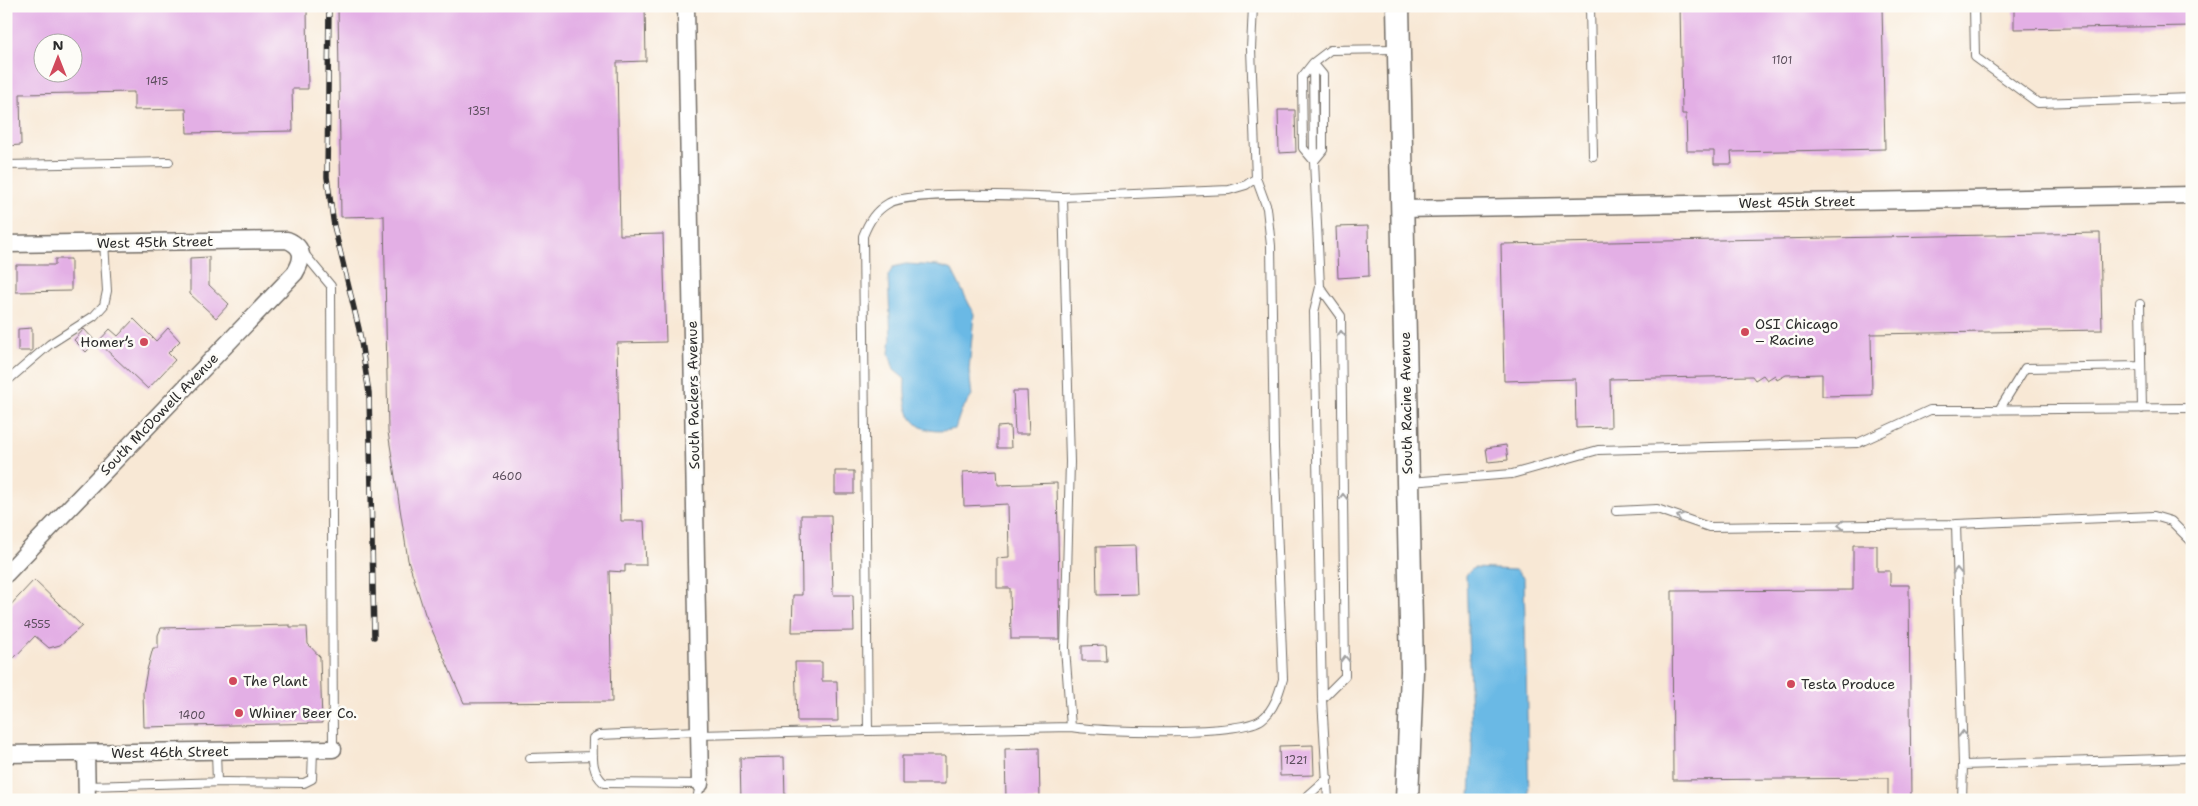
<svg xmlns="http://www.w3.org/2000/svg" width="2198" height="806" font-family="'Shantell Sans',sans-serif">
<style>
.water{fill:#6bb9e5;stroke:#4b7288}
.building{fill:#e3afe5;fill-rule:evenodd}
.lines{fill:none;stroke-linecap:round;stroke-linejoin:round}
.lane-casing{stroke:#736d66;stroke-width:10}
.street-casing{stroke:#736d66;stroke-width:19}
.secondary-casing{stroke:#736d66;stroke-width:25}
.lane{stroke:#fff;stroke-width:8}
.street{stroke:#fff;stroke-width:16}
.secondary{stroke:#fff;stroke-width:22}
.rail-casing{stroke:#2b2b2b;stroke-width:5.5}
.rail{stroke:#fdfcf7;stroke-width:4;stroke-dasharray:11;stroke-linecap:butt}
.oneway{stroke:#a0a0a0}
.poi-dot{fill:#d1495b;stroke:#fdfcf7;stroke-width:2}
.labels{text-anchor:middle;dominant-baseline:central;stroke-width:5;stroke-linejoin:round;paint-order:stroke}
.number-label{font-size:11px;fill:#594c5a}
.street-label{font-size:14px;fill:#2b2b2b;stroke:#fdfcf7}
.poi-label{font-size:14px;fill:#2b2b2b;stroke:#fdfcf7;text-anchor:start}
</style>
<rect width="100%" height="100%" fill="#fdfcf7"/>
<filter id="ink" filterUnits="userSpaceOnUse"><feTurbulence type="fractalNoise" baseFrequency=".02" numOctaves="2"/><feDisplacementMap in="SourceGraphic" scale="10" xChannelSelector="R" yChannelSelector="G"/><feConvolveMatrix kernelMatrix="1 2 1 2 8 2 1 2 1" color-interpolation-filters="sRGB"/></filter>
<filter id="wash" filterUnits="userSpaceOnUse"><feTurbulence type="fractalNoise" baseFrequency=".0096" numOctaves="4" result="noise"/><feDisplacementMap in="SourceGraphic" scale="20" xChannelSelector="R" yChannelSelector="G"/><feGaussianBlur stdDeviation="1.12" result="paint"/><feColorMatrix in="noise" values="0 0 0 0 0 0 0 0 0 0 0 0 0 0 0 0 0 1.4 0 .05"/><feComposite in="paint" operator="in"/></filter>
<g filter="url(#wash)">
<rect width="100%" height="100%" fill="#f8e8d5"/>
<path class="water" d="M906,264L938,266L952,270L974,314L969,370L972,396L961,411L955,429C914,438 903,415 905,379L894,370L889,353L891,339L888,276L893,267Z
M1473,568L1515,570L1524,578L1529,800H1470L1472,747L1466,575Z"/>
<g id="blocks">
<path class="building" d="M6,6H307L308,89H292L293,131L187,133L186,109L134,110V92L20,94L21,145L6,146ZM42,42H72V72H42Z
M338,6H645L646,61L617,62L620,235L663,234L666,342L617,343L621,521H644L646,565H625V572L609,571L612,702L464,703L425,614L408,560L388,432L384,216L341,217Z
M1680,6H1882L1885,149L1731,152L1732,164H1714V151H1687L1686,114H1682Z
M2014,6H2192V26L2014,29Z
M1278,110H1295L1296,152L1279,153Z
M1368,226L1369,276L1338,278L1336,227Z
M2100,233L2102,330L1871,334L1872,395L1822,396V374L1786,375L1777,380L1775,375L1767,380L1763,375L1755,380L1752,376L1610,379L1611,427L1576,428L1575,379L1504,381L1501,244Z
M209,257V285L229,304L216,318L190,294V258Z
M55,259H71V291L16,292V265H55Z
M134,319L156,341L168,328L180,341L168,353L175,360L148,389L98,342L110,329L118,336Z
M32,328V351H18V329Z
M84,329L96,342L86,352L74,340Z
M1013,391H1027L1029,434H1015Z
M1010,426L1011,448H997V427Z
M1506,445L1508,460L1488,462L1486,448Z
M997,470L998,485L1057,483L1060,639H1011L1010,588H997V558L1009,557L1008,504L964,506L963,472Z
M835,471H854V494H835Z
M801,515H831L833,595H853L854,631L792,632L793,595H802Z
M1853,545H1877V571H1890V585H1909L1911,800H1888V778L1673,780L1672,591L1853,590Z
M1135,546L1137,594L1097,595L1096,547Z
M34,580L82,626L60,645L49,648L35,636L14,658L6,651V610Z
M290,625V627H307L308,644L320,657L322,723L144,727L143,692L147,670L153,648H158V635L161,628Z
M1106,645L1107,661H1082V646Z
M795,662H822V681H837L838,721H797Z
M1313,745L1314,775L1280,776L1279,746Z
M1039,748L1040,800H1006L1005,749Z
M902,756H945V784H902Z
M784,757L785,800H741L740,758Z"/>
</g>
</g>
<g filter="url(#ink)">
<use href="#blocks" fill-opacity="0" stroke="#736d66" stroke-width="1"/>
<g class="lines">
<defs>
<path id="lane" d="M1253,6L1251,49L1256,178L1267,208L1271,246L1274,448L1283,679C1279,693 1274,710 1262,719C1240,736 1101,732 1071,727L1065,648L1070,462L1063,197L1229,190L1246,185L1256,178
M1590,6L1593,156
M1974,6L1975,57L2038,103L2192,98
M1313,63L1323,75V150L1314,161L1303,148L1302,77Z
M6,165L169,162
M1063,197C1030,196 914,190 889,203C875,211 869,221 863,236L868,731L1071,727
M302,251L331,286L333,749
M1320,287L1341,316L1345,676L1322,699
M2140,304L2142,409
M6,382L50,344L94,316L104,305L107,291L104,242
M1999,410L2025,368L2141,366
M1410,482L1512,474L1598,450L1858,443L1930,410L2192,408
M1616,511L1657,509L1709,527L1956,524L1963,765L1962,800
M1956,524L2154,516L2171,521L2192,542
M699,735L868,731
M216,751L217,782
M530,758L593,756
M1963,765L2163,759L2186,758L2192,753
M87,786L225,782L304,783L312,779L313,750
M697,800L700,784L604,783C590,771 593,755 593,738L599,735L699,731
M1303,800L1328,778
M1328,800L1322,699L1314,312L1320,287L1314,161L1313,63L1330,50L1396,49"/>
<path id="street" d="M686,6L700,784
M1402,209L2192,195
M6,244L287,240C304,247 304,258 295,273L6,574
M86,753L87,800
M6,754L333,749"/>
<path id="secondary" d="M1398,6L1412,671L1407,800"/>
</defs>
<use href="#lane" class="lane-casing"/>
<use href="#street" class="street-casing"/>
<use href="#secondary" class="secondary-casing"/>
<use href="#lane" class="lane"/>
<use href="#street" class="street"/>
<use href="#secondary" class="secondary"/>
<defs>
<path id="rail" d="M329,6L327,177L334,226L359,329L369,393L374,637"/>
</defs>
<use href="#rail" class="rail-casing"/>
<use href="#rail" class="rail"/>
</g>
<defs><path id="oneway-chevron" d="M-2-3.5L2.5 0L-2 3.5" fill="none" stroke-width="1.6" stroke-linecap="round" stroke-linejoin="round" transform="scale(1.25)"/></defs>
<g class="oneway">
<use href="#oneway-chevron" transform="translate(1341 334) rotate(-91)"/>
<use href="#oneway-chevron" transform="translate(1343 497) rotate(-91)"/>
<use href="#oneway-chevron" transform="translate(1680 517) rotate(-161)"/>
<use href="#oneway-chevron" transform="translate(1841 525) rotate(179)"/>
<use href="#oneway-chevron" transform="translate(1957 571) rotate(-92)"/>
<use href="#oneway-chevron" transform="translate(1345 659) rotate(-91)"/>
<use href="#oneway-chevron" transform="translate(1963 734) rotate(-92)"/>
</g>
</g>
<g class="poi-dot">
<circle cx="1745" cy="332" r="5"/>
<circle cx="144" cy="342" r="5"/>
<circle cx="233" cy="681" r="5"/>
<circle cx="1791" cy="684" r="5"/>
<circle cx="239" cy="713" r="5"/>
</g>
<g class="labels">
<g class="number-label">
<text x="1782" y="60">1101</text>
<text x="157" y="81">1415</text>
<text x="479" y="111">1351</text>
<text x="507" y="476">4600</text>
<text x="37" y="624">4555</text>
<text x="192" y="715">1400</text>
<text x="1296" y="760">1221</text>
</g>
<g class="street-label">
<text transform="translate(1797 202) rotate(-1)">West 45th Street</text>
<text transform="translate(155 242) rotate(-1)">West 45th Street</text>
<text transform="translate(693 395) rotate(-91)">South Packers Avenue</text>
<text transform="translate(1406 403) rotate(-91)">South Racine Avenue</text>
<text transform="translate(159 414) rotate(-46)">South McDowell Avenue</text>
<text transform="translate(170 752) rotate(-1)">West 46th Street</text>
</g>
<g class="poi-label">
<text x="1755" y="324">OSI Chicago<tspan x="1755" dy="16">– Racine</tspan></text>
<text x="134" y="342" text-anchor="end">Homer’s</text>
<text x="243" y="681">The Plant</text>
<text x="1801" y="684">Testa Produce</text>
<text x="249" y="713">Whiner Beer Co.</text>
</g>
</g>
<rect width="2198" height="806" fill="none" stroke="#fdfcf7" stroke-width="25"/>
<g transform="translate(58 58)"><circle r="24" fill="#fdfcf7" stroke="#a9a8a5"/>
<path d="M0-4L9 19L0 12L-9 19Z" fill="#d1495b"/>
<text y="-8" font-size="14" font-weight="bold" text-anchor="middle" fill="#2b2b2b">N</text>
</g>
</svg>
